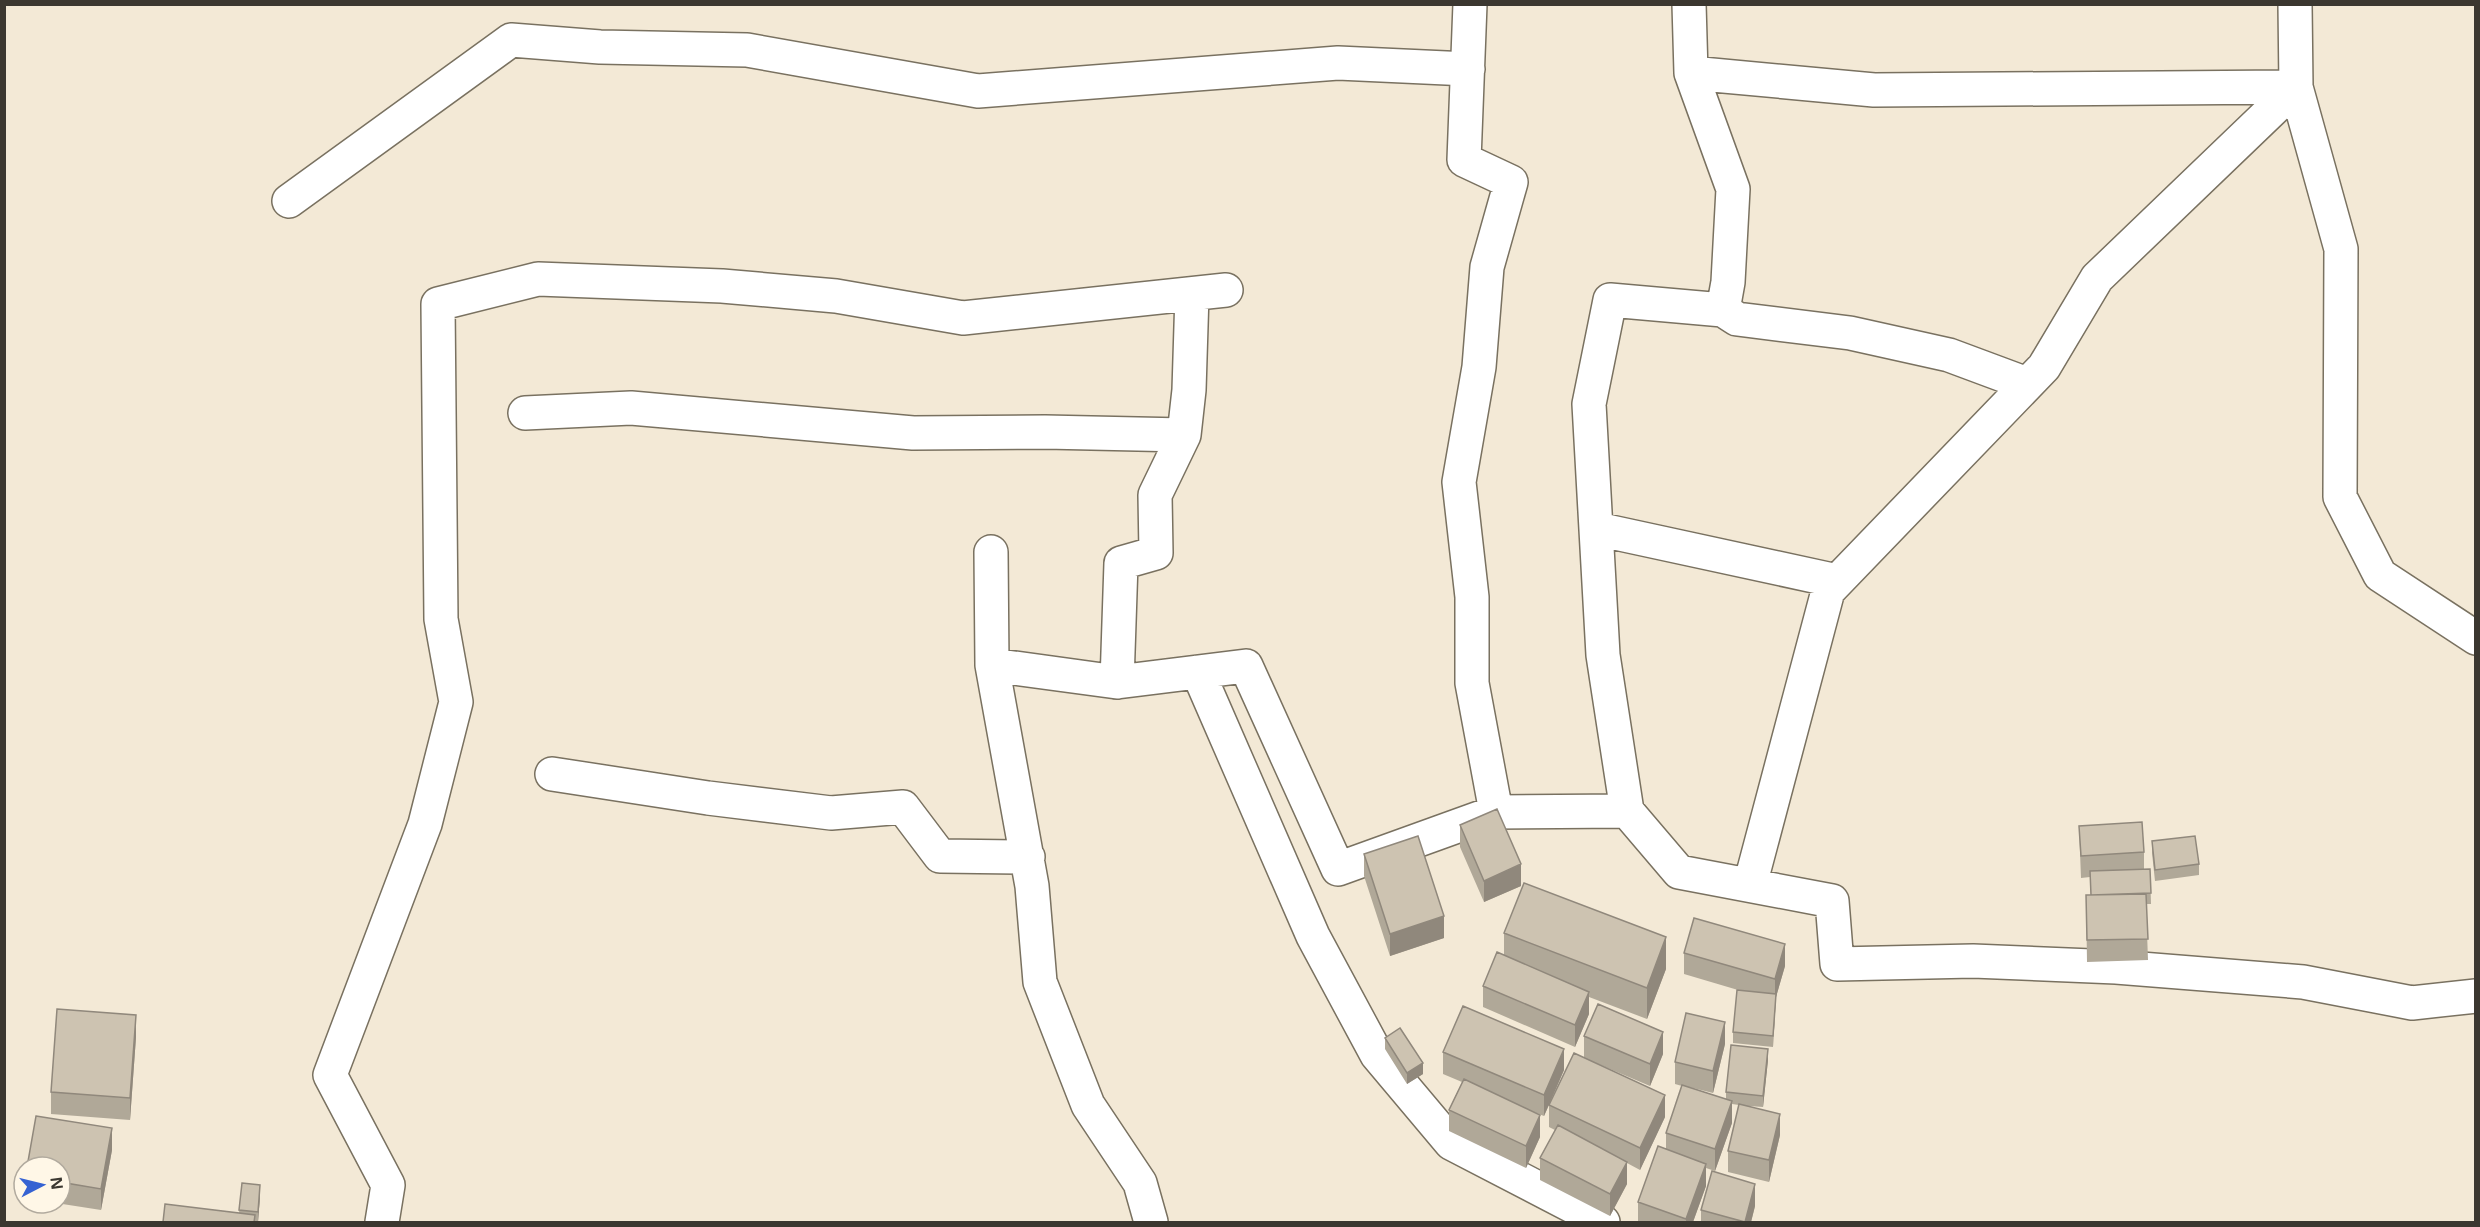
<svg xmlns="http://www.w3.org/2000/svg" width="2480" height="1227" font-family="'Open Sans',sans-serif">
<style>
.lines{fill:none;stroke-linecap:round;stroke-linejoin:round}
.minor-casing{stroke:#797160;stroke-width:36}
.minor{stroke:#fff;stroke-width:33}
.wall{fill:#b0a898}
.shaded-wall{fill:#90887c}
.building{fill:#cdc3b1;stroke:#90887c;stroke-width:1.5}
</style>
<rect width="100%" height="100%" fill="#f3e9d6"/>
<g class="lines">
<defs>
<path id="minor" d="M1470,4L1464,160L1511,182L1487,267L1479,367L1459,482L1472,597V683L1496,812
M1689,4L1691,73L1733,189L1728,282L1723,310
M1691,73L1874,90L2296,87L2341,249L2340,497L2380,575L2476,638
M289,201L511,40L600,47L747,50L978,91L1338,63L1468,69
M1192,294L1189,390L1184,435L1155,495L1156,553L1121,563L1117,682L1246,666L1338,869L1496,812L1627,811
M2027,384L1949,355L1850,333L1737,319L1723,310L1610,300L1589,404L1603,655L1627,811L1679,872L1832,901L1837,964L1973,961L2116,967L2303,982L2412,1003L2476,996
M525,413L631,408L913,433L1045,432L1184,435
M1597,529L1837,581
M991,552L992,665
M1198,672L1313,936L1377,1055L1451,1143L1603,1222
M1117,682L992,665L1032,886L1040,982L1088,1105L1140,1183L1151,1222
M552,774L708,798L831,813L903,807L940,856L1028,857
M1750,885L1828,591L2044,367L2097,278L2296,87L2295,4
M382,1222L388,1185L330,1075L425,824L456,702L441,619L438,304L538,279L722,286L836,296L963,318L1226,290"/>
</defs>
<use href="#minor" class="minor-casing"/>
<use href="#minor" class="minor"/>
</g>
<path class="wall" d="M1460,825L1521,886L1484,902L1460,847Z
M2079,826L2144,852V870L2150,869L2151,904H2146L2148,960L2087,962L2086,895H2091L2090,877L2081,878Z
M2152,841L2199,864V875L2155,881L2152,853Z
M1364,854L1444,938L1390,956L1364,876Z
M1504,933L1666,969L1647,1019L1589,997V1014L1575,1047L1483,1007V986L1504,955Z
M1684,953L1785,966L1776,997L1773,1047L1733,1043V1032L1738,990L1684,974Z
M1584,1036L1663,1054L1650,1086L1584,1058Z
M136,1037L130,1120L51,1114V1092Z
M1385,1038L1423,1074L1407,1084L1385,1049Z
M1725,1044L1713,1093L1689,1087L1726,1099V1092L1768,1060L1763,1107L1749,1106L1780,1135L1769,1182L1728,1172V1151L1739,1105L1732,1104V1123L1715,1171L1706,1168V1186L1693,1222H1638V1202L1666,1149V1133L1682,1086L1675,1084V1062Z
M1443,1052L1564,1070L1549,1105L1665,1117L1640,1170L1627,1163V1184L1610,1216L1540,1180V1158L1555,1130L1549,1127V1105L1544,1116L1531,1111L1540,1137L1526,1168L1449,1131V1110L1462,1082L1443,1074Z
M112,1150L101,1210L56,1203H60V1167Z
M242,1183L260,1196L258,1222H163L239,1213Z
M1755,1206L1751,1222H1701V1210Z"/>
<path class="shaded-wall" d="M1521,864V886L1484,902V881Z
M1444,916V938L1390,956V934Z
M1666,937V969L1647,1019V988Z
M1785,944V966L1776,997L1773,1047L1775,1001V979Z
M1589,992V1014L1575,1047V1025Z
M136,1015V1037L130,1120V1098Z
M1725,1022V1044L1713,1093V1071Z
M1663,1032V1054L1650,1086V1064Z
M1564,1049V1070L1544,1116V1095Z
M1768,1049V1060L1763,1107V1096Z
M1423,1063V1074L1407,1084V1073Z
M1665,1095V1117L1640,1170V1148Z
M1732,1101V1123L1715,1171V1149Z
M1780,1114V1135L1769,1182V1160Z
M1540,1115V1137L1526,1168V1146Z
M112,1128V1150L101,1210V1189Z
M1627,1162V1184L1610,1216V1194Z
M1706,1164V1186L1693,1222H1686V1219Z
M1755,1184V1206L1751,1222H1745Z
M260,1185V1196L258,1222V1212Z"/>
<path class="building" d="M1497,809L1521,864L1484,881L1460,825Z
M2142,822L2144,852L2081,856L2079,826Z
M1418,836L1444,916L1390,934L1364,854Z
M2195,836L2199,864L2155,870L2152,841Z
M2150,869L2151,893L2091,895L2090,871Z
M1524,883L1666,937L1647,988L1504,933Z
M2146,894L2148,939L2087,940L2086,895Z
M1694,918L1785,944L1775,979L1684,953Z
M1497,952L1589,992L1575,1025L1483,986Z
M1737,990L1776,994L1773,1036L1733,1032Z
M1598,1004L1663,1032L1650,1064L1584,1036Z
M1463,1006L1564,1049L1544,1095L1443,1052Z
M57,1009L136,1015L130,1098L51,1092Z
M1686,1013L1725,1022L1713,1071L1675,1062Z
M1400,1028L1423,1063L1407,1073L1385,1038Z
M1731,1045L1768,1049L1763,1096L1726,1092Z
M1574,1053L1665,1095L1640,1148L1549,1105Z
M1464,1079L1540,1115L1526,1146L1449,1110Z
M1682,1085L1732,1101L1715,1149L1666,1133Z
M1739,1104L1780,1114L1769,1160L1728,1151Z
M36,1116L112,1128L101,1189L60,1182V1167H27Z
M1558,1125L1627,1162L1610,1194L1540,1158Z
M1658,1146L1706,1164L1686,1219L1638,1202Z
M1712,1171L1755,1184L1745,1222L1701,1210Z
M242,1183L260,1185L258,1212L239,1210Z
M165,1204L255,1215L254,1222H163Z"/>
<rect width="2480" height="1227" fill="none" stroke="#3b3730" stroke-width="12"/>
<g transform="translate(42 1185) rotate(83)"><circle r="28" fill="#fff7e7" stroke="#b1aa9e" stroke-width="1.5"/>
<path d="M0-4.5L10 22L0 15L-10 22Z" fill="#3562d2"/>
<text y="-9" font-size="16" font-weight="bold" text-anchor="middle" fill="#3b3730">N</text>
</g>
</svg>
